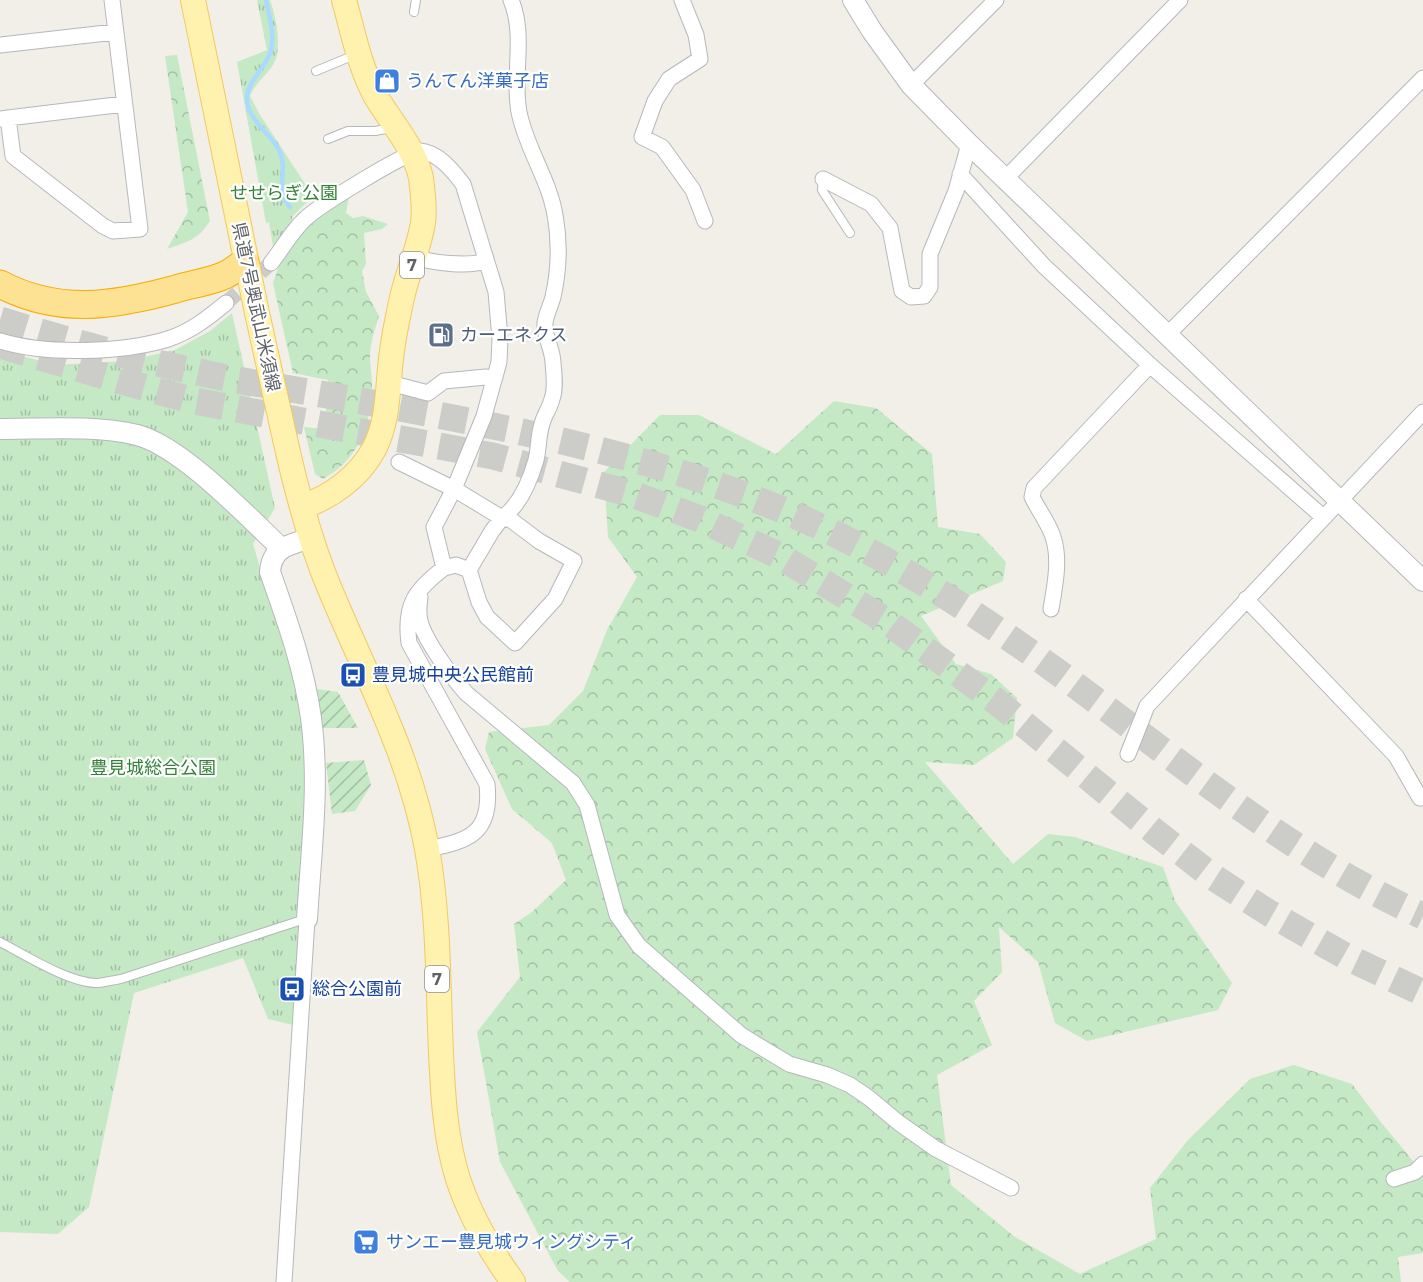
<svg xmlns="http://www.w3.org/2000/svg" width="1423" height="1282" font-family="Montserrat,'Noto Sans JP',sans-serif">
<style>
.forest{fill:url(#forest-crowns)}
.park{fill:url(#park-tufts)}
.garden{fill:url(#garden-furrows)}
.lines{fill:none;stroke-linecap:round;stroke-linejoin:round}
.stream{stroke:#aadaff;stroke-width:4.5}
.minor-tunnel{stroke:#ccccc8;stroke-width:15;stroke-dasharray:15 8;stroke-linecap:butt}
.motorway-tunnel{stroke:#ccccc8;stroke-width:27;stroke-dasharray:27 14;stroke-linecap:butt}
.service-casing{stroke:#b5b8bc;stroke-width:10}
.minor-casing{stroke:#b5b8bc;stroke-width:17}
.tertiary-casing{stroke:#b5b8bc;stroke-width:22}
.primary-casing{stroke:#f2c960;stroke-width:26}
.motorway-casing{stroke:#f9ab00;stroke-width:29}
.service{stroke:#fff;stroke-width:8}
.minor{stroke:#fff;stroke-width:15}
.tertiary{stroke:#fff;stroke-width:20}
.primary{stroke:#fff2af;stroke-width:24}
.motorway{stroke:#fde293;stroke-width:27}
.primary-bridge-casing{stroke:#f2c960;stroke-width:26;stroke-linecap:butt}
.primary-bridge{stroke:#fff2af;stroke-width:24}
.labels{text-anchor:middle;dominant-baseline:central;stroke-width:4.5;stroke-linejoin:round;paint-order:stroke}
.shield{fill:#fff;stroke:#8f9295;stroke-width:1.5}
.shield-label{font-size:16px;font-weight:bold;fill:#5f6368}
.shop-label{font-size:18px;fill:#366cbe;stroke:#fff;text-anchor:start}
.park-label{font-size:18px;fill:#348238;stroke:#fff}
.street-label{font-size:18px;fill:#5f6368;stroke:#fff}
.service-label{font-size:18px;fill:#4e5e75;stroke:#fff;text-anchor:start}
.transit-label{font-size:18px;fill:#164399;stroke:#fff;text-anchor:start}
</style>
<defs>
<pattern id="forest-crowns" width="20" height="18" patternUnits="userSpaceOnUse" patternTransform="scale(1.5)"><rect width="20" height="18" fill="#c5e8c5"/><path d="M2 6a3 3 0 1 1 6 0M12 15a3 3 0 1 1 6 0" fill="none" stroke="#a3c0a4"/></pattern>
<pattern id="park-tufts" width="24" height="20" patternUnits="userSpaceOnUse" patternTransform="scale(1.5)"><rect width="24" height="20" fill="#c5e8c5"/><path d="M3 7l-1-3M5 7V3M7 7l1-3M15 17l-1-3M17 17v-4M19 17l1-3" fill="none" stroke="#a3c0a4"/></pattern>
<pattern id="garden-furrows" width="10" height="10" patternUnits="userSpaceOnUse" patternTransform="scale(1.5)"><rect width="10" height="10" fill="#c5e8c5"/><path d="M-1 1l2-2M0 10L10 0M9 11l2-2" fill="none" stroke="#a3c0a4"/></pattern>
</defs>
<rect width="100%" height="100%" fill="#f1efe8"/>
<path class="forest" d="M177,55L210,221C198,240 187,242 167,249L188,212L165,56Z
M349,197L346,213L353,218L363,216L388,224L382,229L364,233L366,264L362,271L366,292L379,316C375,329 370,343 370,357C370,366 372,376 372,385C371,426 359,459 323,479L315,474L304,427L325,429L328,380L293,373L273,283L281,260L302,230Z
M834,401L876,408L932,454L938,527L980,534L1006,562L1003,581L921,616L956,664L991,674L1017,698L1013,738L974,765L925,762L1013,864L1048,834L1075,837L1163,867L1175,901L1232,983L1218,1010L1087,1041L1055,1023L1038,962L999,927L1002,972L974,1001L992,1045L937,1075L951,1185L1015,1237L1080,1274L1156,1239L1150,1188L1188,1140L1250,1079L1294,1065L1352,1084L1380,1121L1423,1173V1253L1398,1257L1401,1282H570L558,1271L500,1162L477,1032L520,977L514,924L532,912L566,880L552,843L512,809L485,749L489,732L549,725L583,691L607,630L637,577L608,537L604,472L660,415H699L776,454Z"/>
<path class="park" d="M257,0H270C276,17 283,49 273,65C266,76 255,83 250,96L260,115L313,196L293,216L289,227L273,246L269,222L266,223L237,62L267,50Z
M232,313L275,508L253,544L305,718L307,818L293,1025L268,1019L243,958L134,993L89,1207L58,1234L0,1232V350L55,365L125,361L175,350L210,331Z"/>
<path class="garden" d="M317,689L338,692L358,728H323Z
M364,760L371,785L355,811L332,814L326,763Z"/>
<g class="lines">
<path class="stream" d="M266,0C269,16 275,35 271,50C267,68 246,81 247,100C248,123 278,137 282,159C286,178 275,189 290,207"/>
<path class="minor-tunnel" d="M226,303L271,263"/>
<path class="motorway-tunnel" d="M0,320C65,340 131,358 198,372C252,384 307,391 361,401C510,428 661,456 801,518C891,558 984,618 1063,676C1179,761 1291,856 1423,916
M0,345L114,379L194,401L493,456L632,494L700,519L778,555L885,620L997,702L1155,832L1213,877L1269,913L1345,956L1423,993"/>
<defs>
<path id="service" d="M414,12L416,0
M316,71L357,54
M328,139L348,131H375L391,128
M823,179L822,190L850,233
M0,942C25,955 71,984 98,983C106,982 114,980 121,979L305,919"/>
<path id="minor" d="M682,0L696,35L700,59L669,79L655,101L642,137L662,147L693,190L705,221
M0,45L115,32
M911,85L996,0
M8,118L124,104
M0,119L8,118L13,156L103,226L113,231L140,229L112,0
M960,174L1044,266L1150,365L1323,517
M823,179L871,204L890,228L902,291L911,297L924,296L930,287V254L956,191L969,144
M1005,179L1180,0
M414,257C432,263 468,267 486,261
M271,263C283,248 291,232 305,219C317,207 407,151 420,151C438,152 453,171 463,184L496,292L500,339L499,362L484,416L454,489L434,527L444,568C415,590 404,605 409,643L487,784C492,833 470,841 427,849
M1167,335L1423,78
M0,341C46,355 122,353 168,339C190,332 208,318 226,303
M390,383L428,393L444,381L486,377L494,379
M399,462L454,489L502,518C520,505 530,481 536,460C539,448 538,436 542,424C544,415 550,408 552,399C556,389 554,373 553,363C553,350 544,336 545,323C546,314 551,305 553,297C559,270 560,242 555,215C549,179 526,148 519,112C512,75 526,36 511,0
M444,568L456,565L469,570L479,602L487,617L515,643L555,599L574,561L539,541L511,520L502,518L492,531L469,570
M420,597C419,604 418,613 420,621C425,641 452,677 466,693L573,783L587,805L617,915L639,946L741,1035L789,1064L827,1075L850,1085L869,1098L899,1123L936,1149L1011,1188
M1246,599L1396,756L1420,798
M1051,609C1055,585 1061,557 1052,534C1047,521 1038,509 1032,497L1034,488L1150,365
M1128,754L1147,706L1423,412
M1394,1179L1415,1172L1423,1164
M284,1282L307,919"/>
<path id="tertiary" d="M853,0L872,31L911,85L969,144L1423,581
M0,429C44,429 95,425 137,435C181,446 247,516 281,548
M307,919C311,852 320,784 311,718C304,667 287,620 270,572C272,546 290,545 311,538"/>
<path id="primary" d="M193,0L257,313
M285,439C296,489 309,539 329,587C365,674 410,755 427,849C439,916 438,986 441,1053C443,1095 445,1138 458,1179C470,1216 490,1250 513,1282
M302,507C331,497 359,477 374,449C390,418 387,384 392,351C394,336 397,321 400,307C405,278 418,252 423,223C425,209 423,193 421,178C415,148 390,121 375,95C359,65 353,32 344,0"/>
<path id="motorway" d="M0,284C59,315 114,306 176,289C192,284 210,282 225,275C232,272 239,266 245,262"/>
</defs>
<use href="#service" class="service-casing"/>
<use href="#minor" class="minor-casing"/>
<use href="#tertiary" class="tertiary-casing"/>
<use href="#primary" class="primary-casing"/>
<use href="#motorway" class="motorway-casing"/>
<use href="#service" class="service"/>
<use href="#minor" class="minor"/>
<use href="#tertiary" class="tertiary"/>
<use href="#primary" class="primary"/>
<use href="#motorway" class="motorway"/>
<defs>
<path id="primary-bridge" d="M257,313L285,439"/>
</defs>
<use href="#primary-bridge" class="primary-bridge-casing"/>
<use href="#primary-bridge" class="primary-bridge"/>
</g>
<defs>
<symbol id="shop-square" viewBox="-11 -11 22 22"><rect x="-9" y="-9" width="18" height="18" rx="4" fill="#3f7fe0" stroke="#fff"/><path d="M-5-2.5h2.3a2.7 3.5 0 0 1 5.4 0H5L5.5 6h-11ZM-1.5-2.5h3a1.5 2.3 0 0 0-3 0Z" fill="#fff"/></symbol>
<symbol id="fuel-square" viewBox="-11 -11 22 22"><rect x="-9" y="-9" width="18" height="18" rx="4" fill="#5c6f8a" stroke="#fff"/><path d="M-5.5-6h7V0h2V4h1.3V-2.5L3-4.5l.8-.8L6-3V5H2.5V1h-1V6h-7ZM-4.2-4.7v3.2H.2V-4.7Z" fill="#fff"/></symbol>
<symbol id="bus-square" viewBox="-11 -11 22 22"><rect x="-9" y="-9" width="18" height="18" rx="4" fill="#1a4fb4" stroke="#fff"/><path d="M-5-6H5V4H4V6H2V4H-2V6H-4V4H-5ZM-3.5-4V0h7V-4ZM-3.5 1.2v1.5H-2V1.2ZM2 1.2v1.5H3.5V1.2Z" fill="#fff"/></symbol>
<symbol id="supermarket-square" viewBox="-11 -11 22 22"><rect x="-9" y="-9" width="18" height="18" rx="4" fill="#3f7fe0" stroke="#fff"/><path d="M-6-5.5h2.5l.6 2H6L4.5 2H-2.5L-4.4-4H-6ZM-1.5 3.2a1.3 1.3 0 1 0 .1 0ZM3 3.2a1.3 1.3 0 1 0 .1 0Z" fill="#fff"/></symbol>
</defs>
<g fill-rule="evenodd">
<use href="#shop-square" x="372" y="66" width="30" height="30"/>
<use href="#fuel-square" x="426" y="320" width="30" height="30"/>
<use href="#bus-square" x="338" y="660" width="30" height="30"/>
<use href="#bus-square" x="277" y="974" width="30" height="30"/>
<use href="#supermarket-square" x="351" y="1227" width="30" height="30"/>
</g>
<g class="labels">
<g class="shield">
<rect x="400" y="252" width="24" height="26" rx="4.5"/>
<rect x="425" y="966" width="24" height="26" rx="4.5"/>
</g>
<g class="shield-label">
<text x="412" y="265">7</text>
<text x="437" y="979">7</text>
</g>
<g class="shop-label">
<text x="406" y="81">うんてん洋菓子店</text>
<text x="386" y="1242">サンエー豊見城ウィングシティ</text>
</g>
<g class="park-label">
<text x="284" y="193">せせらぎ公園</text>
<text x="153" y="768">豊見城総合公園</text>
</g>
<g class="street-label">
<text transform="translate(256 307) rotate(78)">県道7号奥武山米須線</text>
</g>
<g class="service-label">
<text x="460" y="335">カーエネクス</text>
</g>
<g class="transit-label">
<text x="372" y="675">豊見城中央公民館前</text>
<text x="312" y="989">総合公園前</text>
</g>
</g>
</svg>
